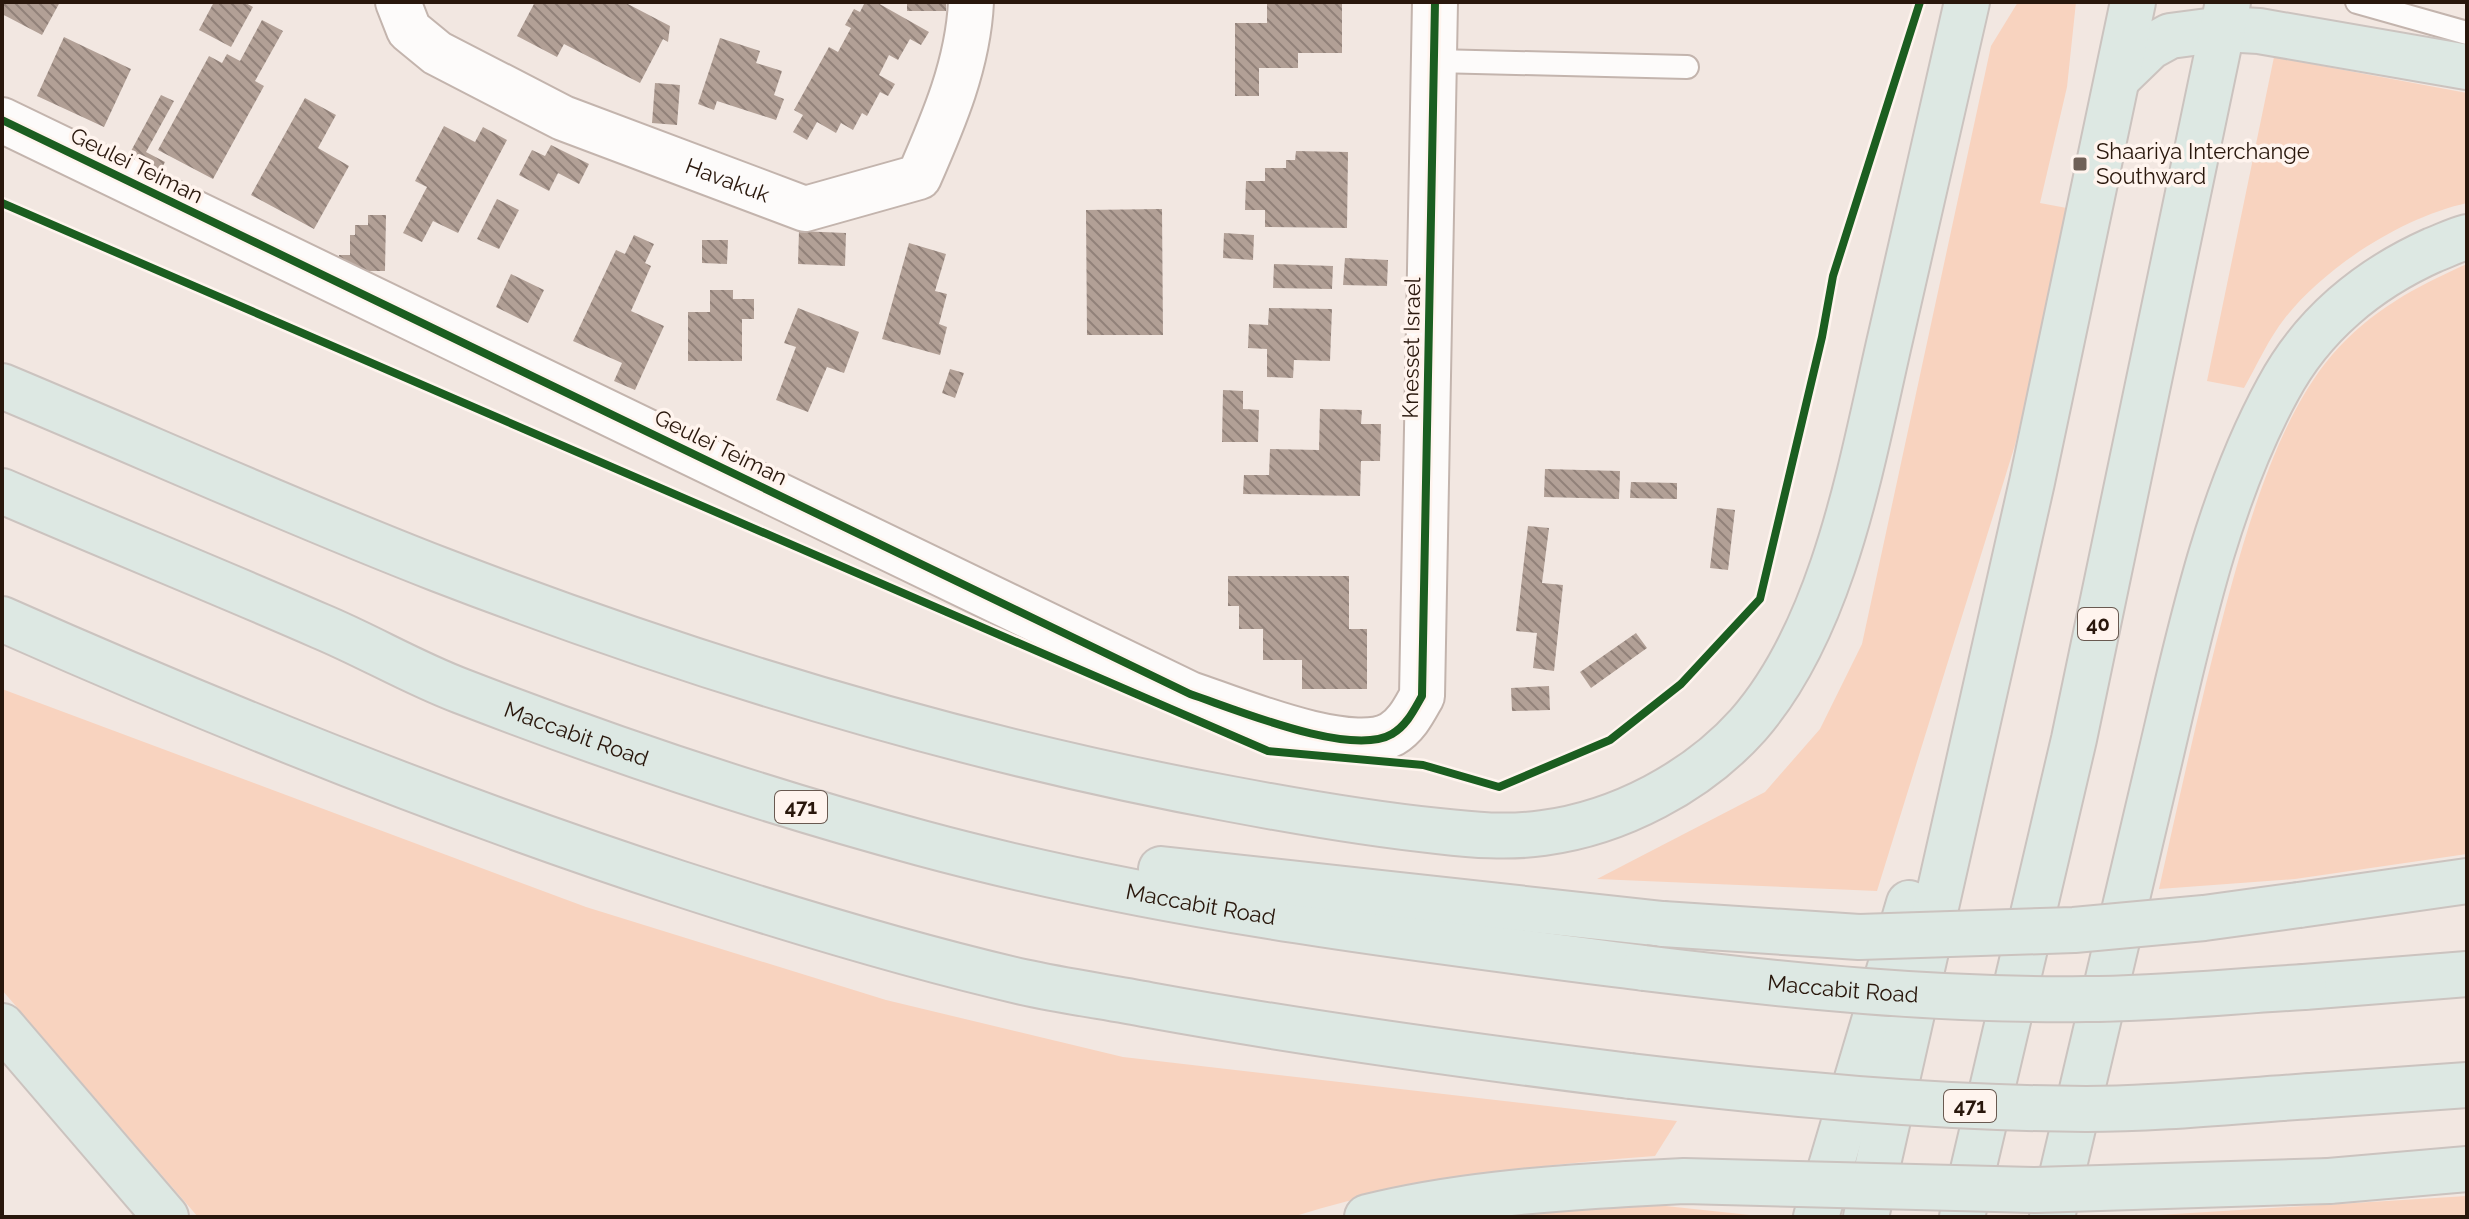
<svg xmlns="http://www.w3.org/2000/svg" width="2469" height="1219" font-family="Raleway,sans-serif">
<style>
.green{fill:#f8d3bf}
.building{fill:url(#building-back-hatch)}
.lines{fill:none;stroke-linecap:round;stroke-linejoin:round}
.lane-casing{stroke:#c3b4ad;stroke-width:26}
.street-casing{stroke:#c3b4ad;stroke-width:48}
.highway-casing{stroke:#cbc3bf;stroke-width:48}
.lane{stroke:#fdfbfa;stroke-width:22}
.street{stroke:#fdfbfa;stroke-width:44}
.highway{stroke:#dde8e3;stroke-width:44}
.highway-bridge-casing{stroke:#cbc3bf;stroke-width:48;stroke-linecap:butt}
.highway-bridge{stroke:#dde8e3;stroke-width:44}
.cycleway-casing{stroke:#fff4ee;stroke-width:13}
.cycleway{stroke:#1b5e20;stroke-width:8}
.poi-dot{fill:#6f6057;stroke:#fff4ee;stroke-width:3}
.labels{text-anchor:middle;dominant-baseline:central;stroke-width:7;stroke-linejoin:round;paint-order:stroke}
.shield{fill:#fff4ee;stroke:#695950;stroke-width:2}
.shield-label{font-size:20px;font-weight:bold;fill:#29170c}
.poi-label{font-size:22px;fill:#29170c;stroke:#fff4ee;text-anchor:start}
.street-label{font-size:22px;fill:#29170c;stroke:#fff4ee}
</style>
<defs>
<pattern id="building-back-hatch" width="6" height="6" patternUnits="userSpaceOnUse" patternTransform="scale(2)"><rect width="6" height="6" fill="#b2a096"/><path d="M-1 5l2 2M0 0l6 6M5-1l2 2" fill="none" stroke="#918179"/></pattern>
</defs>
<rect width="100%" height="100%" fill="#f2e7e1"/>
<path class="green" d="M2018,2H2076L2067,87L2040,203L2072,209L2015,445L1877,891L1597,879L1765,792L1820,729L1862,644L1991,46Z
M2274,57L2467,93V203C2403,217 2326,266 2285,318C2269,338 2257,365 2244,388L2207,381Z
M2467,264V854L2295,879L2159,889C2180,794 2201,699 2226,605C2248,525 2278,418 2332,355C2370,311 2415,287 2467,264Z
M2,689L586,907L886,1000L1123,1057L1677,1121L1655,1156C1533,1165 1408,1180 1292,1217H198L2,990Z
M2467,1196V1217H2126Z
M1628,1202L1769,1217H1465Z"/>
<path class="building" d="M2,2H60L42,35L2,14Z
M214,2H244L253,7L231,47L199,30Z
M535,2H624L670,26L668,42L663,39L640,83L564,44L557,57L517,36Z
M865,2H876L929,32L921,45L910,39L898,60L889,55L879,75L895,84L888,96L880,92L867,116L862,113L853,130L841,123L836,133L817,122L807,140L793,132L803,115L794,110L829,47L838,52L851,28L845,25L854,9L860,12Z
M907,2H946V11H907Z
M1267,2H1342V53H1298V68H1259V96H1235V23H1267Z
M262,20L283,31L255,81L264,86L213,179L158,150L209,56L222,63L227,54L240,61Z
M64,37L131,69L104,127L37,96Z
M720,38L760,51L756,63L782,71L774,95L784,99L776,120L717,101L714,110L698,104Z
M655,83L680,85L677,125L652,123Z
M161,95L174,101L146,152L165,162L154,183L123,166Z
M305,98L336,115L318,148L349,166L314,229L251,195Z
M444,126L475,142L483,127L507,140L458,233L433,221L422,242L403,233L427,187L415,181Z
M551,145L589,164L579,184L558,173L549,191L519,175L532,150L545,156Z
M1296,151L1348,152L1347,228L1265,227V210H1245L1246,181H1265V168H1286V160H1295Z
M497,199L519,210L499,249L477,239Z
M1162,209L1163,335H1087L1086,210Z
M368,215H386L385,271H339V255H350V235H355V225H368Z
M799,231L846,233L845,266L798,264Z
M1224,233L1254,235L1253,260L1223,258Z
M634,235L654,244L645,263L651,266L631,311L664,326L635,390L614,381L622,363L573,341L616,250L625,254Z
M702,240H728L727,264L702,263Z
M909,243L946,254L935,291L947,294L939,324L947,327L940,355L882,339Z
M1345,258L1388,260L1387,286L1343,285Z
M1274,264L1333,266L1332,289L1273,288Z
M511,274L544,290L528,323L496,307Z
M710,290H733V299H754V319H742V361H688V312H710Z
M798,308L859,332L844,373L827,367L808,412L776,400L796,347L784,343Z
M1269,308L1332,309L1330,361L1294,360L1293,378L1267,377V349L1248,348L1249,324L1268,325Z
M950,369L964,373L955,398L942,393Z
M1223,390L1243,391V409L1259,410L1258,442H1222Z
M1320,409L1362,410L1361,424H1381L1380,461H1361L1360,496L1243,494L1244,475H1269L1270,449L1319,450Z
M1545,469L1620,471L1619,499L1544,497Z
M1631,482L1677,483V499L1630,498Z
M1717,508L1735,510L1728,570L1710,568Z
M1528,526L1549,528L1542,583L1563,585L1554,671L1533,668L1537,633L1516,631Z
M1228,576H1349V629H1367V689H1302V660H1263V629H1239V606H1228Z
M1636,633L1647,648L1591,688L1580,672Z
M1549,686L1550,710L1512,711L1511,688Z"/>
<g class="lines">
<defs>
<path id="lane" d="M2357,2L2467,33
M1435,61L1687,67"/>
<g id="street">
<path id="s1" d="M398,2L409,30L437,53L563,118L805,209L919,177C944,120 968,64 971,2"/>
<path d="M2,120L1190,694C1235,709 1351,758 1392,734C1407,725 1414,710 1422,696L1435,2"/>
</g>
<g id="highway">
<path d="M2118,78L2150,47L2170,36L2223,29L2259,31L2467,67"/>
<path d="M2,386C148,447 291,512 438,569C695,668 960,749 1231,799C1300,812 1369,824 1438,831C1473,835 1508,838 1543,833C1619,823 1697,782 1748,725C1835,626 1862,460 1891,335C1916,224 1942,113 1967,2"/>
<path id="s2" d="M2,491C108,537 215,580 320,626C368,646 413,673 461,691C611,749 766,801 921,843C1157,907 1402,937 1644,968"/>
<path d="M2,619C223,717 448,808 678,883C792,920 906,955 1023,982C1064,991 1107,997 1149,1005C1308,1034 1469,1056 1630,1076"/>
<path d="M1161,869L1663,924"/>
<path d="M2299,905L2467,881"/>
<path d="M2304,987L2467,974"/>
<path d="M2,1026L166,1217"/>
<path d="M2311,1096L2467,1085"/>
<path d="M2329,1181L2467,1169"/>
<path d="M1367,1217C1452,1196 1540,1189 1627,1184"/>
<path d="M1816,1217L1909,903"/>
<path d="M1866,1217L2032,482L2133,2"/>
<path d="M1962,1217L2074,739L2228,2"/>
<path d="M2052,1217C2087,1070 2121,922 2156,775C2187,645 2214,506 2278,389C2312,325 2368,279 2433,250C2444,246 2455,240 2467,237"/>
</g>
</defs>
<use href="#lane" class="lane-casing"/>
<use href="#street" class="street-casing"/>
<use href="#highway" class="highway-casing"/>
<use href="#lane" class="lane"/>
<use href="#street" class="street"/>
<use href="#highway" class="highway"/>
<defs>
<g id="highway-bridge">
<path d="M1663,924L1859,937L2074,930L2204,918L2299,905"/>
<path id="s3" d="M1644,968C1791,986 1938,1001 2086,999C2159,999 2232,991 2304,987"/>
<path d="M1630,1076C1782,1094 1933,1108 2086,1109C2160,1109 2236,1101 2311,1096"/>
<path d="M1627,1184L1684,1181L2035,1190L2329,1181"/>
</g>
</defs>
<use href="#highway-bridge" class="highway-bridge-casing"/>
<use href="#highway-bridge" class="highway-bridge"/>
<defs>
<path id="cycleway" d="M2,120L1190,694C1235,709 1351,758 1392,734C1407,725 1414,710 1422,696L1435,2
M2,203L1268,751L1423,765L1499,787L1610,740L1681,684L1760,599L1822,337L1833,276L1920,2"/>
</defs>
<use href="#cycleway" class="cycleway-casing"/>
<use href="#cycleway" class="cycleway"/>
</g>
<rect class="poi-dot" x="2072" y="156" width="16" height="16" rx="4"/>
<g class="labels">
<g class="shield">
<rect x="2078" y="608" width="40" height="32" rx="6"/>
<rect x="775" y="791" width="52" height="32" rx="6"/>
<rect x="1944" y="1090" width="52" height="32" rx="6"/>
</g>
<g class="shield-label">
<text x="2098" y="624">40</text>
<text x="801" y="807">471</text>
<text x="1970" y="1106">471</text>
</g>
<g class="poi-label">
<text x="2096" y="151">Shaariya Interchange<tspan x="2096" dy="25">Southward</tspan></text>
</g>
<g class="street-label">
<text transform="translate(137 165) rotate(26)">Geulei Teiman</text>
<text stroke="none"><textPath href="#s1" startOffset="384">Havakuk</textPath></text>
<text transform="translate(1411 348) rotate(-89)">Knesset Israel</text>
<text transform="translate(721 447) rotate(26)">Geulei Teiman</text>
<text stroke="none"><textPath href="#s2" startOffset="624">Maccabit Road</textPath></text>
<text stroke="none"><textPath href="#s2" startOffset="1272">Maccabit Road</textPath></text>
<text stroke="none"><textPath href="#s3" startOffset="200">Maccabit Road</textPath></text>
</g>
</g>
<rect width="2469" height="1219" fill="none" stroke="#29170c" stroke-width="8"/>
</svg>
